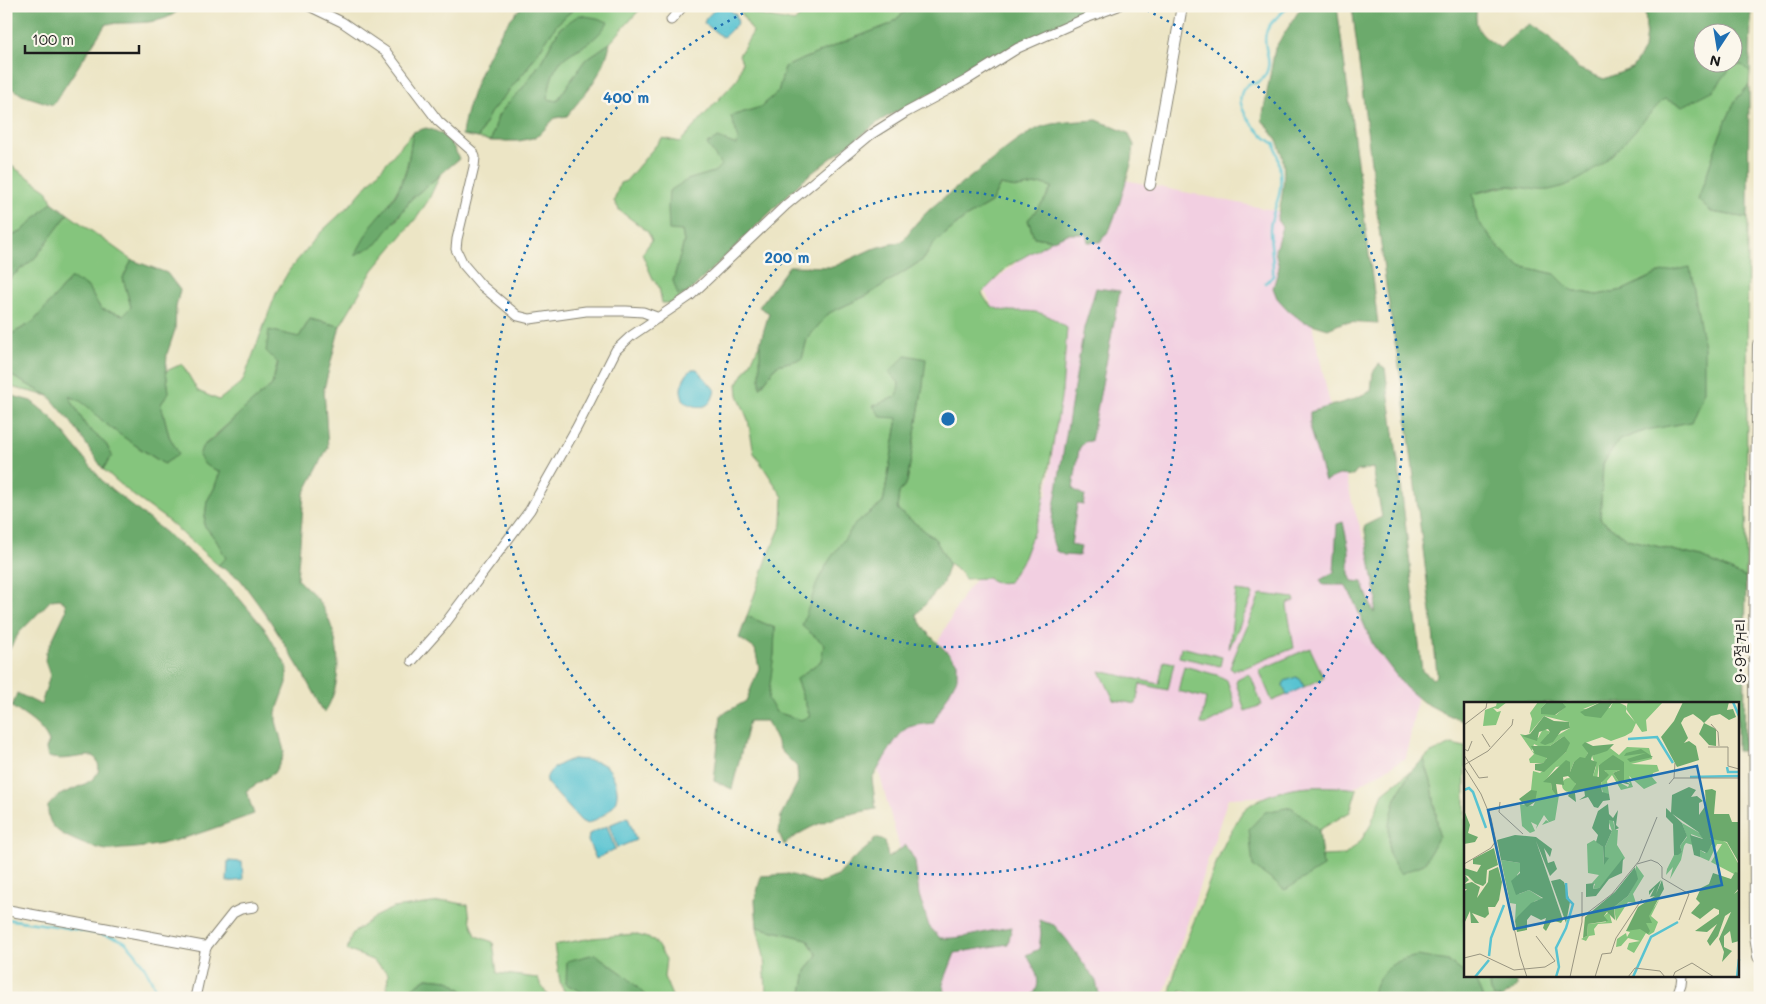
<svg xmlns="http://www.w3.org/2000/svg" width="1766" height="1004" font-family="Mali,'Poor Story',sans-serif">
<style>
.built{fill:#f2cfe1}
.green{fill:#85c57d;stroke:#50704c}
.forest{fill:#6caa6c;stroke:#446344;fill-rule:evenodd}
.water{fill:#58c3d1;stroke:#3a7076}
.lines{fill:none;stroke-linecap:round;stroke-linejoin:round}
.stream{stroke:#58c3d1;stroke-width:2.5}
.minor-casing{stroke:#848070;stroke-width:11}
.tertiary-casing{stroke:#848070;stroke-width:12}
.trunk-casing{stroke:#848070;stroke-width:16}
.minor{stroke:#fff;stroke-width:9}
.tertiary{stroke:#fff;stroke-width:10}
.trunk{stroke:#fff;stroke-width:14}
.ring{fill:none;stroke:#1f6fb2;stroke-width:2.5;stroke-dasharray:2.5 5}
.labels{text-anchor:middle;dominant-baseline:central;stroke-width:5;stroke-linejoin:round;paint-order:stroke}
.street-label{font-size:16px;fill:#1c1c1c;stroke:#fbf7ec}
.inset-river{fill:none;stroke:#58c3d1;stroke-width:2.5}
.inset-road{fill:none;stroke:#999581;stroke-width:1}
.view{fill:#1f6fb2;fill-opacity:0.15;stroke:#1f6fb2;stroke-width:2.5}
.inset-edge{fill:none;stroke:#1c1c1c;stroke-width:2.5}
.centre{fill:#1f6fb2;stroke:#fbf7ec;stroke-width:2.5}
.ring-label{font-size:15px;text-anchor:middle;font-weight:bold;fill:#1f6fb2;stroke:#fbf7ec;stroke-width:5;stroke-linejoin:round;paint-order:stroke}
</style>
<rect width="100%" height="100%" fill="#fbf7ec"/>
<filter id="ink" filterUnits="userSpaceOnUse"><feTurbulence type="fractalNoise" baseFrequency=".02" numOctaves="2"/><feDisplacementMap in="SourceGraphic" scale="10" xChannelSelector="R" yChannelSelector="G"/><feConvolveMatrix kernelMatrix="1 2 1 2 8 2 1 2 1" color-interpolation-filters="sRGB"/></filter>
<filter id="wash" filterUnits="userSpaceOnUse"><feTurbulence type="fractalNoise" baseFrequency=".0096" numOctaves="4" result="noise"/><feDisplacementMap in="SourceGraphic" scale="20" xChannelSelector="R" yChannelSelector="G"/><feGaussianBlur stdDeviation="1.12" result="paint"/><feColorMatrix in="noise" values="0 0 0 0 0 0 0 0 0 0 0 0 0 0 0 0 0 1.4 0 .05"/><feComposite in="paint" operator="in"/></filter>
<g filter="url(#wash)">
<rect width="100%" height="100%" fill="#ece5c5"/>
<path class="built" d="M1115,178L1287,213L1353,506L1418,694L1406,758L1345,793L1228,798L1163,998H943L906,871L875,758L965,592L1047,494L1066,350L995,311L984,290Z"/>
<path class="green" d="M577,6H643L610,43L585,60L557,101L548,99C550,73 557,57 583,47L560,28L541,62L522,89L509,102L498,116L491,141L478,138L490,113L526,70L557,24Z
M736,6H745C756,18 779,18 794,22L812,6H911L891,24L841,43L785,67L778,92L761,107L731,116L738,137L737,146L718,138L721,165L714,172L687,180L682,231L684,242L673,281L688,293L671,303H662L659,287L653,279L642,254L652,240L647,231L620,211L614,201L620,183L626,181L662,138L680,142L738,78L742,62L739,55L753,32Z
M1742,65L1750,73L1749,85L1735,101L1720,135L1710,166L1711,212L1748,218L1746,578L1701,557L1627,539L1600,519L1603,464L1619,440L1647,430L1659,273L1623,290L1597,295L1571,290L1555,274L1519,266L1497,246L1477,220L1473,194L1507,186L1547,190L1644,119L1664,99L1714,90L1731,66Z
M413,132C408,164 406,180 387,207L395,222L411,199L440,175L429,199L418,216L373,270L340,326L310,319L299,337L284,335L272,385L202,447L220,472L214,489L207,501L204,525L216,540L227,559L218,565L166,519L134,496L103,469L112,455L106,444L86,426L68,396L83,401L106,423L139,448L164,464L178,454L169,436L161,404L169,392L166,371L182,364L198,391L219,400L243,381L277,291L290,269L321,232L351,204Z
M6,162L47,190L52,202L21,232L6,238Z
M1042,184L1052,187L1044,201L1028,220L1034,237L1053,240L1010,265L982,293C994,320 1018,307 1040,313C1051,316 1058,322 1067,328L1062,392L1042,509L1024,557L1009,582L998,583L987,578L965,579L961,573L949,564L935,539L897,509L899,493L907,482L923,385L925,360L906,355L899,383L898,396L874,406L898,418L883,503L855,524L821,661L796,679L810,716L801,720L776,712L767,699L774,654L775,628L747,616L768,556L782,524L783,497L754,453L748,420L738,395L737,384L750,364L760,343L761,387L777,365L802,359L807,339L829,313L868,295L924,259L933,244L965,218L991,203L1000,185L1017,188Z
M68,214L132,260L123,278L131,307L123,315L101,309L87,286L71,278L33,322L6,337V285L11,277L35,258Z
M6,373L49,396L6,386Z
M1236,591L1252,593L1253,595L1229,649Z
M1262,594L1294,598L1295,601L1288,603L1287,606L1294,648L1244,668L1233,670L1230,668L1232,662L1260,595Z
M1181,647L1222,657L1220,666L1179,657Z
M1310,648L1324,678L1304,687L1301,680L1297,677L1285,681L1283,685L1287,695L1272,701L1259,670Z
M1164,661L1174,663L1168,690L1140,684L1136,704L1114,700L1100,671L1159,684Z
M1184,666L1217,675L1227,680L1233,698L1235,709L1207,724H1201L1206,698L1178,691Z
M1247,674L1251,676L1262,705L1245,711L1236,683L1237,679Z
M1452,744L1465,747V974L1448,961L1373,989L1372,998H1194V995L1181,990L1178,998H1169C1174,966 1189,934 1201,904C1212,876 1220,847 1236,823C1238,819 1241,813 1244,810C1271,785 1323,784 1357,789L1350,812L1319,830L1291,807L1323,867L1322,856L1345,855L1360,842L1370,826L1383,793L1411,771L1396,798L1389,854L1400,874L1439,836L1432,785L1424,759L1431,753Z
M448,901L468,905L470,919L476,936L493,942L497,973L537,978L549,998H472L449,980L427,978L402,995L401,998H384L387,989L388,973L372,960L347,950L352,934L376,916L393,908Z
M757,927L807,939L817,955L806,971L801,998H761L766,992L764,957Z
M634,934L654,940L666,959L664,977L673,998H648L626,976L595,954L567,962V984L593,998H567L560,982L554,945L592,938Z
M1466,975H1488L1491,991L1495,998H1483L1476,982Z"/>
<path class="forest" d="M6,6H182C166,28 130,21 106,24L53,105L22,95L6,84Z
M523,6H577L557,24L526,70L490,113L478,138L462,135C466,99 495,29 523,6Z
M911,6H1103L1014,46L959,78L881,120L804,179L688,293L678,295L673,281L684,242L682,231L669,230L668,208L669,191L687,180L714,172L721,165L707,144L718,138L737,145L738,137L731,116L761,107L778,92L785,67L841,43L891,24Z
M1302,6H1337L1378,324L1344,322L1328,329L1302,321L1288,310L1277,298L1273,288L1279,268L1275,250L1282,227L1277,220C1283,197 1289,161 1276,139C1272,132 1267,126 1262,120L1275,48Z
M1352,6H1477C1473,30 1481,35 1500,48L1517,32L1530,24L1550,37L1577,68L1604,79L1632,68L1644,50L1646,31L1645,6H1751L1750,73L1742,65L1732,66L1714,90L1683,106L1664,99C1629,134 1601,180 1549,190C1535,192 1520,185 1507,186C1496,187 1483,191 1473,194L1477,220L1497,246L1519,266L1555,274L1571,290L1597,295L1623,290L1659,273L1690,267L1704,347V391L1691,422L1647,430L1619,440L1603,464L1600,519L1627,539L1701,557L1746,578L1744,751H1737V703H1465V722L1444,713L1423,702L1405,687L1373,645L1352,597L1345,585H1323L1320,580L1334,572L1337,524L1343,522L1349,550V574L1352,581L1362,582L1374,613L1377,599L1364,526L1382,517L1373,468L1357,471L1353,476L1339,475L1325,481L1310,430V412L1351,400L1371,391L1373,372L1379,364L1385,368L1400,476L1422,671L1433,679L1437,675L1432,621L1404,398L1386,286ZM1704,32H1734V62H1704Z
M579,15L597,18L608,22C586,59 552,42 548,99L557,101L585,60L610,43C605,73 585,93 567,116L555,118L537,137L519,141H491L498,116L509,102L522,89L541,62L560,28Z
M1749,85L1748,218L1711,212L1698,200L1720,135L1735,101Z
M1097,120L1128,133L1134,145L1132,161L1119,205L1110,229L1100,242H1088L1086,234H1068L1053,240L1034,237L1028,220L1044,201L1052,187L1042,184L1017,188L1000,185L991,203L965,218L933,244L924,259L868,295L829,313L807,339L802,359L777,365L760,388V343L769,313L759,307L789,266L833,267L872,249L903,241C922,210 950,194 978,171C998,156 1018,137 1041,127C1054,122 1082,121 1097,120Z
M426,128C446,133 452,141 459,159L411,199L377,244L355,255L371,226L387,207L397,193L407,169L413,132Z
M52,202L68,214L35,258L11,277L6,285V238L21,232Z
M132,260L167,273L180,290L176,307L175,330L167,354L166,371L169,392L161,404L169,436L179,454L164,464C145,451 124,439 106,424C91,411 88,403 69,396L86,426L106,444L112,456L103,469L71,422L49,396L6,373V337L33,322L71,278L87,286L101,309L123,315L131,307L123,278Z
M1096,288L1120,291L1091,441L1084,442L1079,449L1073,489L1085,496L1083,505L1077,504L1071,545L1081,547L1079,556L1064,555L1056,551L1052,539V519L1084,328Z
M310,319L340,326L324,389L328,448L304,494L297,579C304,587 313,593 319,602C340,632 346,682 324,713L303,674L269,619L240,579L218,565L226,558L216,540L204,525L207,501L214,489L220,472L205,465L199,456L202,447L215,437L243,410L272,385L278,363L266,351L269,330L299,337Z
M906,355L926,359L923,385L907,482L899,493L897,509L935,539L949,564L942,585L916,615L925,630L957,662V678L933,723C925,724 916,725 909,727C897,732 880,767 872,779L876,809C842,815 811,822 784,845L779,833L781,815L798,782L797,767L781,751L767,721H749L732,789L714,781L721,715L746,701L759,668L755,649L739,638L747,616L775,628L774,654L768,699L776,712L801,720L810,716L796,679L821,661L824,644L802,626L818,580L830,559L855,524L883,503L898,418L881,417L873,406L897,396L899,383L889,372Z
M6,394L31,401L52,418L104,483L209,568L234,592L265,629L287,667V683L276,713V721L284,751L282,759L274,773L246,791L254,814C211,829 166,848 121,849C115,850 108,851 102,849C89,847 78,842 66,836C53,829 47,822 48,806C52,802 55,798 60,795C74,787 112,780 94,756C78,755 64,762 48,757L46,749L49,742C42,725 26,717 12,707L17,693L41,705L50,675L45,661L46,653L66,611L65,603L59,599L51,600L19,633L6,655Z
M1424,759L1432,785L1439,836L1424,864L1400,874L1389,854V824L1396,798L1411,771Z
M1291,807L1319,830L1323,867L1285,890L1253,866L1249,829L1265,812Z
M875,838L885,841L888,858L906,845L915,861L919,895L929,926L940,938C964,940 988,930 1012,927L1008,944L955,953L943,984L947,998H801L806,971L817,955L807,939L757,927L755,900L761,876L789,874L819,883L838,876L853,859L868,847Z
M1039,920L1054,925L1067,940L1096,981L1100,998H1028C1046,988 1035,967 1026,955L1039,949L1041,933Z
M595,954L626,976L648,998H593L566,984L567,961Z
M1417,956L1448,961L1476,982L1483,998H1372C1373,984 1384,968 1397,962C1403,959 1411,958 1417,956Z
M1488,975H1516L1517,987L1502,998H1495L1491,991Z
M427,978L449,980L472,998H401L402,995Z"/>
<path class="water" d="M718,6H726L736,15L738,23L725,36L722,37L704,23L706,18Z
M692,369H697L715,390C711,409 701,410 684,402C683,398 681,393 681,390C681,382 687,373 692,369Z
M1296,677L1301,680L1304,687L1287,695L1283,685L1285,681Z
M573,759C584,760 599,760 607,767C611,771 613,776 615,781C623,805 607,814 587,824L581,821L546,782C546,769 563,762 573,759Z
M628,817L636,840L617,848L609,825Z
M607,826L615,849L596,859L588,841L589,834Z
M228,861L242,862L243,880L227,882Z"/>
<g class="lines">
<path class="stream" d="M1265,283L1273,276C1274,261 1270,245 1270,229C1271,216 1276,207 1279,195C1283,179 1279,160 1275,144C1258,135 1224,99 1250,83C1256,84 1259,83 1263,78C1276,61 1261,49 1266,33C1269,21 1282,15 1288,6
M6,919C26,922 114,933 125,942C141,956 151,978 159,998"/>
</g>
</g>
<g filter="url(#ink)">
<g class="lines">
<defs>
<path id="minor" d="M309,6L342,22L386,52L438,121L473,152L475,157L474,167L457,239L456,249L463,264L481,285L518,316L530,319L586,311H626L643,312L659,318
M671,20L683,6
M412,661L444,625L530,510L577,427L616,350L631,336L690,296L786,205L870,135L905,113L965,81L1018,48L1086,18L1118,6
M195,998L206,947L233,913L241,909L254,907
M1676,998L1681,984L1682,975"/>
<path id="tertiary" d="M1150,185L1182,6
M6,910L206,947"/>
<path id="trunk" d="M1760,345L1756,641L1757,935L1760,956"/>
</defs>
<use href="#minor" class="minor-casing"/>
<use href="#tertiary" class="tertiary-casing"/>
<use href="#trunk" class="trunk-casing"/>
<use href="#minor" class="minor"/>
<use href="#tertiary" class="tertiary"/>
<use href="#trunk" class="trunk"/>
</g>
</g>
<g class="ring">
<circle cx="948" cy="419" r="228"/>
<path d="M1140 7A455 455 0 1 1 756 7"/>
</g>
<g class="labels">
<g class="street-label">
<text transform="translate(1739 651) rotate(-90)">9·9절거리</text>
</g>
</g>
<g transform="translate(1464 702)">
<rect width="275" height="275" fill="#ece5c5"/>
<path d="M33,0H43L34,7L29,6L33,10L37,9L32,23L19,24L21,8L32,4ZM74,0H83L77,6L92,13L101,5L99,1L93,0H137L119,7L146,6L149,0H154L162,4V10L171,20L162,7L164,0H199L182,18L183,29L178,30L172,21L168,30L161,34L147,39L138,35L121,41L124,51L121,57L110,60L106,70L105,63L92,65L80,80H87L88,88L95,93L91,118L78,123L82,118L85,120L80,113L72,127L73,123L67,120L71,129L66,131L58,124L56,102L69,104L71,100L67,88L69,69L76,71L102,50L100,34L86,44L78,46L70,42L68,49L83,55L82,58L79,61H66L65,57L70,52L56,32L74,36L79,27L87,30L84,32L94,33L106,26L105,20L80,14L65,32L68,17L66,11ZM163,45L185,46L188,57L167,62L193,63L195,69L189,71L188,75L193,81L180,87L165,74L169,85L157,88L148,73L143,79L145,92H139L137,82L142,70L139,68H156L149,71L155,80L164,85L166,81L160,78L159,68L139,61L135,63L133,77L129,74L132,65L128,54L146,46L155,53ZM98 83a7 7 0 1 1 14 0a7 7 0 1 1-14 0ZM144,118H149L151,128H154L153,143L161,156L135,186L129,187L131,182L128,181L135,173L124,171L123,142L130,138L139,145L140,163L141,145L148,129ZM218,121L234,130L240,137L227,132L229,143L222,141L220,144L217,158L206,177L209,165L202,173L203,167L210,153L218,150L216,144L223,135ZM242,137H255L263,141L275,163V179L270,172L247,160L258,142H253L245,159L236,155V148L241,151L248,143L250,139ZM37,158L56,161L57,168L53,173L55,192L65,188L79,197L71,199L51,219L52,202L46,201ZM172,163L180,174L169,192L172,201L164,200L152,219L150,205L164,194L172,179ZM197,194L187,214L194,220L190,230L185,233L176,227L182,231L170,251L163,247L165,241L176,239L164,236L157,244L152,245L153,237L162,231L163,235L166,230L162,229L191,204ZM145,210L148,221L134,222L130,227L131,233L125,234L122,239L117,237L123,234L124,222L142,220L140,214Z" fill="#85c57d"/>
<path d="M83,0L99,1L102,5L91,13L77,12V6ZM137,0H149L137,16L121,14L116,10ZM219,0H265L263,8L269,7L272,15L265,18L256,12L247,14L240,21L252,27V44L245,43L235,32L240,21L237,18L229,12L220,16L217,21L224,36L220,41L225,39L232,44L235,58L213,65L197,35L210,19ZM80,14L90,19L105,20L106,26L97,29L89,40L81,43L76,41L86,30L84,27L75,30L73,39L58,34L66,32ZM100,34L106,41L102,50L80,70L71,68V62L79,61L83,56L71,52L67,44H86ZM121,40L129,44L150,42L143,49L128,54L127,58L133,60L129,74L135,75V63L149,53L160,60V78L167,83L155,80L149,71L156,68H140L145,73L137,81L138,90L145,92L146,98L139,99L134,106L130,105L124,95L115,98L121,94L120,87L111,91L112,100L104,94L112,82L104,74L99,75L100,83L92,82L94,95L88,88L87,81L79,80L102,58L106,60V70L110,60L116,55L121,56L124,51L118,43ZM177,47L189,55L166,60L163,57L182,51L160,54L162,51ZM225,85L232,88L227,95L233,94L239,99L235,101V113L242,103L241,88L248,87L252,89L250,112H265L268,120H275V161L263,140L243,136L207,111L208,93ZM67,88L73,89L71,100L63,105L55,97ZM144,102L145,112L149,116L154,108L152,123L155,126L151,128L150,119L145,118V127L148,129L141,145V155L145,156L140,163L139,145L132,140L134,133L128,126L134,109ZM202,106L218,121L223,134L216,144L218,150L214,153H210L209,122L202,115ZM0,108L6,123L4,131L14,135L11,140L0,142ZM234,130L250,139L243,151L236,148V155L230,153L226,133L239,137ZM51,133L72,135L88,147L86,155L80,146L84,161L90,159L93,167L86,174L72,139L99,218L97,221L88,218L82,229L79,226L82,216L77,218L67,213L63,218V228L53,230L51,219L53,215L67,201L79,196L65,188L52,193L47,179L56,171V161L37,158L33,138ZM30,146L34,163L23,168L22,181L19,184L11,181L4,174L1,173L5,178L0,182L8,180L16,185L13,196L24,180L25,169L34,165L38,180L35,198L31,205H24L25,212L21,216L8,211L15,221H7L6,209L0,222V190L3,187H0V166L13,170L17,163L9,162V157ZM159,156L158,171L145,177L132,194L122,195V182L130,181L129,187L135,186ZM171,165L174,177L164,194L150,205L151,218L143,210L140,214L144,219L124,222L123,234L119,236L121,215L151,190ZM271,170L275,171V186L270,192L275,188V239L268,241L266,229L260,234V245L268,249L258,260L260,250L255,237L267,210L261,214L254,234L246,244L243,239L253,222L243,230L231,229L255,212V208L250,206L236,217L227,211L236,201L232,197L237,186L245,182L249,171L267,177ZM96,177L100,180L106,200L102,221L87,179ZM197,178L192,192L198,178L200,187L185,214L188,221H182L186,229L184,232L176,227L162,229L174,205L191,194L186,195L191,185L185,193V189Z" fill="#6caa6c"/>
<path class="inset-river" d="M269,0L275,14M164,37L193,35L209,61M263,65L264,70H275M226,75L275,74M0,88L5,86L9,90L22,126M25,254L27,236L40,203M11,275L25,258M92,275L95,265L92,246L102,226L109,202L103,196L102,181M169,275L187,235L214,220M273,275L275,257"/>
<path class="inset-road" d="M247,22L254,30L255,44M0,23L22,6L23,0M18,32L26,45M244,45H264V64L275,67M0,47L4,49L8,39M0,53L15,76L24,75M0,63L24,49L48,23L49,17M0,65L17,92L27,116L56,254L63,275M210,76H275M205,82L210,76L211,61M36,100L35,110L59,132M0,162L27,146L31,140M173,162L187,158L194,161L198,165V176L225,192L215,218M118,215L148,192L175,159L193,115M0,256L16,252L50,268L81,265L91,259L72,234M106,275L118,220V190M131,275L138,252L147,251L152,236L178,197M164,275L171,266L196,269L201,275M209,275L211,270L228,261L250,275"/>
<path class="view" d="M233,64L258,183L50,227L24,108Z"/>
<rect width="275" height="275" class="inset-edge"/>
</g>
<circle cx="948" cy="419" r="8" class="centre"/>
<g class="ring-label">
<text x="626" y="103">400 m</text>
<text x="787" y="263">200 m</text>
</g>
<rect width="1766" height="1004" fill="none" stroke="#fbf7ec" stroke-width="25"/>
<g transform="translate(1718 48) rotate(192)"><circle r="24" fill="#fbf7ec" stroke="#a29f99"/>
<path d="M0-4L9 19L0 12L-9 19Z" fill="#1f6fb2"/>
<text y="-8" font-size="14" font-weight="bold" text-anchor="middle" fill="#1c1c1c">N</text>
</g>
<path d="M25 45v8h114v-8" fill="none" stroke="#1c1c1c" stroke-width="2.5"/>
<text x="32" y="45" font-size="15" fill="#1c1c1c" stroke="#fbf7ec" stroke-width="4" paint-order="stroke">100 m</text>
</svg>
